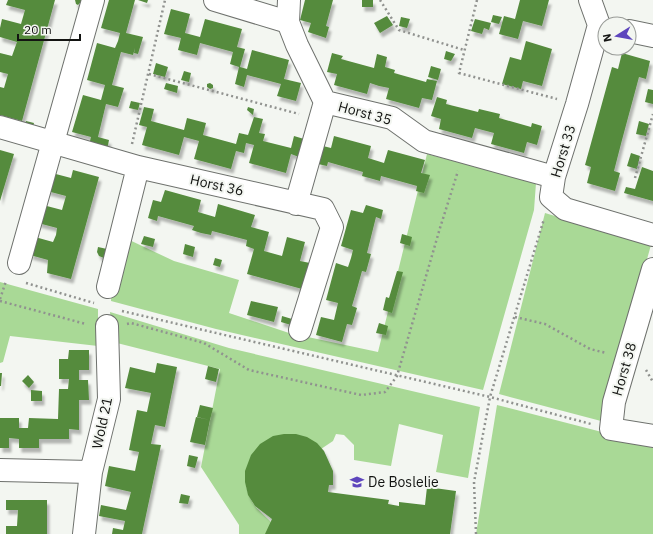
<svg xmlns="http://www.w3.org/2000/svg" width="653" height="534" font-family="'IBM Plex Sans',sans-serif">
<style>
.green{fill:#a9d996}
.building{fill:#558b3d;filter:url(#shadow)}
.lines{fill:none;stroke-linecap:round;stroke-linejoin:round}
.minor-casing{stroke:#6e716d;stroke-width:24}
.path{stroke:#90928f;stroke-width:2.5;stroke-dasharray:2 3;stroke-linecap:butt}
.minor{stroke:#fff;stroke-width:22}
.labels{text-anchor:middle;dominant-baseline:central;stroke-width:4;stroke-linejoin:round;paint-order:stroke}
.street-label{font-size:14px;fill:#131412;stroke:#f3f6f1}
.poi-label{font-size:14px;fill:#131412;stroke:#f3f6f1;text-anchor:start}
</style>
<defs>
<filter id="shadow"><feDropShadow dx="2.5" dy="4.5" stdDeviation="1" flood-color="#0004"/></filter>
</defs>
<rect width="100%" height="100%" fill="#f3f6f1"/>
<path class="green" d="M427,154L536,183L534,210L483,390L216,329L111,301L113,266L123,237L174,261L239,280L229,313L289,333L378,352Z
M545,213L651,245L601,421L499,394Z
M0,282L98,309V346L10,336L3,362L0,363Z
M110,312L229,348L480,407L468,478L436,472L443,435L399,424L391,466L354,460V445L344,435L336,434L333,441L321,449L246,485C252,513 267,512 280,534H239V525L201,467L220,369L113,342Z
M497,405L598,431L653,448V534H476Z"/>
<path class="building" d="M8,0H55L22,121L0,115V87L4,88L8,74L0,72V53L12,56L17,42L0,37V28L2,19L21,24L25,10L6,5Z
M75,0H81L82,1L78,5L76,4Z
M109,0H135L126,33L143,37L138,54L134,53L135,48L133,55L121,52L112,85L124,88L118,107L106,104L98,137L109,140L107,150L89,145L91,137L72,132L83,95L101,100L105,85L87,80L97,43L115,48L118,41L120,33L101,28Z
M138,0H148L147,3Z
M305,0H333L326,26L329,27L326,38L308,32L311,23L300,20Z
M362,0H373V7H362Z
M520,0H549L542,26L523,21L518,39L499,34L504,16L515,19Z
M171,9L190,14L185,33L200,37L205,19L242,29L237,47L245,49L240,67L247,69L252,50L289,60L284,79L301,83L296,101L277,96L281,84L247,75L244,87L235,84L239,67L230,64L233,52L200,43L197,55L178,50L181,38L164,34Z
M493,15L502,17L499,24L491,22Z
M387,16L393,25L380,33L374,23Z
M401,17L410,19L407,28L399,26Z
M475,19L491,23L489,30L484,28L482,34L471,31Z
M526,41L552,49L542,86L523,81L521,89L502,84L510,57L521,60Z
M446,51L455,54L451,61L444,59Z
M332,53L343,56L341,59L374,68L377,54L387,57L385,67L395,70L394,73L426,82L427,79L437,81L432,100L422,98L419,108L386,99L389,88L379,86L370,83L367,94L334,85L337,74L327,72Z
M622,53L650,61L646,79L639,77L622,140L614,171L620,173L615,191L587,183L591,167L585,165L612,67L618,69Z
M156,63L168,67L165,77L153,74Z
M431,66L441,69L438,80L428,77Z
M184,71L191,73L189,82L181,80Z
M166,83L178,86L177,93L164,89Z
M210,83L213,85V88L210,89L207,87V84Z
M648,89L653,90V104L645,102Z
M437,97L447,100L446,104L478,112L479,109L500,114L499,118L531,127L532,123L542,126L537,145L527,142L524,153L491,144L494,133L475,128L472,138L439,129L441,119L431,116Z
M131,101L140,103L138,110L129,108Z
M144,107L154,109L151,121L184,130L187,118L206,123L203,135L236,144L239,133L248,135L254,117L263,119L259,133L265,134L263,141L291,148L294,136L304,139L299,157L291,154L286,173L249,163L254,145L246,143L244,153L236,151L231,169L194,159L199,141L184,137L179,155L142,145L147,127L139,125Z
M248,107L254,109L253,115L247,110Z
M26,121L34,123L32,130L24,127Z
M639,121L649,124L646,136L636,134Z
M334,136L371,146L368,158L384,163L388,150L425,160L421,173L430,175L424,193L416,191L417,186L381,176L380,181L362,176L363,172L328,162L327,166L318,164L323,146L331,148Z
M0,150L14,154L0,201Z
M631,153L640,156L637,169L627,166Z
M642,167L653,171V201L624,193L626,187L635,189Z
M73,170L99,177L71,279L47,273L48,260L30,255L35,237L53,242L56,235L57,228L38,223L43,205L62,210L66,196L47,191L52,173L71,178Z
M165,190L201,200L198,212L215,217L218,204L255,215L251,227L269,232L264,251L282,256L287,237L305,242L300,261L310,263L302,289L247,274L254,249L246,246L247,240L212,231L211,235L201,233L192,230L194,226L158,216L157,221L148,218L153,200L161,202Z
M366,205L383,210L381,219L376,217L367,253L371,254L366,272L362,271L357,289L352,306L357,308L352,325L347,324L342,342L316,335L321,317L334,320L338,303L326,300L336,263L348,267L351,258L353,250L341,246L351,210L363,213Z
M402,234L412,237L410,246L400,243Z
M144,236L155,239L153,247L141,244Z
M185,244L195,247L193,257L183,254Z
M98,247L107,249L104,258L99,256L97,252Z
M215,258L222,260L220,267L213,265Z
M397,271L403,272L392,313L383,310L386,297L389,298Z
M251,301L278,307L274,322L247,315Z
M282,316L292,319L291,325L281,322Z
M379,323L388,326L386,335L376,333Z
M69,350H89V370H79V380H88L89,400H79V430L69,429V439H39V448H19V439L9,438V448H0V418H19V428H28L29,418L58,419L59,389H68L69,379H59V359H68Z
M157,363L177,367L165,427L155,425L151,444L161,445L142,534H112L113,528L123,530L125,521L99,516L101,505L126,510L131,492L105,486L109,466L135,471L139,452L129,450L137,410L147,412L151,393L125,388L130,367L155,373Z
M208,366L219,369L216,382L205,379Z
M0,373H2L1,386H0Z
M28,375L34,382L29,388L22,381Z
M31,390L42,391V401H31Z
M200,405L213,408L210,420L197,417Z
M196,417L210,420L205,445L190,442Z
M284,434H296L307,437L317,443L324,451L333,471V485H329L328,492L389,500L388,504L399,506V502L425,505L427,487L456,491L450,534H265L272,519L255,506L248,495L245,482V471L251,455L260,444L273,436Z
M189,455L198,457L195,468L187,466Z
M181,494L190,496L188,504L179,503Z
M6,500H47V534H6V526H17L18,510H6Z"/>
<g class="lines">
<defs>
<path id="minor" d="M215,0L288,22L297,45L325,102L392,118L424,141L554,177
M590,0L599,25L577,104L554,177L551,197L565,209L653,235
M288,22L289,0
M629,31L653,36
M0,127L138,167L323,209L332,227L300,330
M296,204L325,102
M19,263L93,0
M653,269L614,402L611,429L653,436
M108,287L138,167
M0,470L91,472
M84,534L91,472L109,399L107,326"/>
</defs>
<use href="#minor" class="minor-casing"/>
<path class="path" d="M380,0L399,30L464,50
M477,0L459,73L557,99
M149,74L299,114
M132,144L165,0
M635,178L653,114
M26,283L94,303
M0,299L6,281
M0,301L86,324
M122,311L490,397L591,424
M515,317L545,324L590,349L606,353
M127,324L131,323L204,343L249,370L361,395L385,392L397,376L440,228L458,171
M646,370L653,382
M476,534L474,482L490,397L544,219"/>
<use href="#minor" class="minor"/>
</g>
<defs>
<symbol id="school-bare" viewBox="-9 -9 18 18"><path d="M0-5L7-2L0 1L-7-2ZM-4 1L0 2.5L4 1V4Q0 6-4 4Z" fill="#5d45bd" stroke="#f3f6f1" stroke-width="2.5" paint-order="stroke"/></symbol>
</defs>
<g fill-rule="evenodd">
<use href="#school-bare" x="347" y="472" width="20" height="20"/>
</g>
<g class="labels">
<g class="street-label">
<text transform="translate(365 113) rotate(15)">Horst 35</text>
<text transform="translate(563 151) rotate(-73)">Horst 33</text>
<text transform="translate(217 185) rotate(13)">Horst 36</text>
<text transform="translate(624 369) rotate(-74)">Horst 38</text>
<text transform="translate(102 423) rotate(-78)">Wold 21</text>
</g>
<g class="poi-label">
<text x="368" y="482">De Boslelie</text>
</g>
</g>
<g transform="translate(617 36) rotate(259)"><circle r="19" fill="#f3f6f1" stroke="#999c98"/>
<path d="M0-3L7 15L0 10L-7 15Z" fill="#5d45bd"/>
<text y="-6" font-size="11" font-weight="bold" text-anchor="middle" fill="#131412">N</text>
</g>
<path d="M18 34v6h62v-6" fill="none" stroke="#131412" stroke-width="2"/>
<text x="24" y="34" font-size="12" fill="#131412" stroke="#f3f6f1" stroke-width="3" paint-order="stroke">20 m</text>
</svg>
